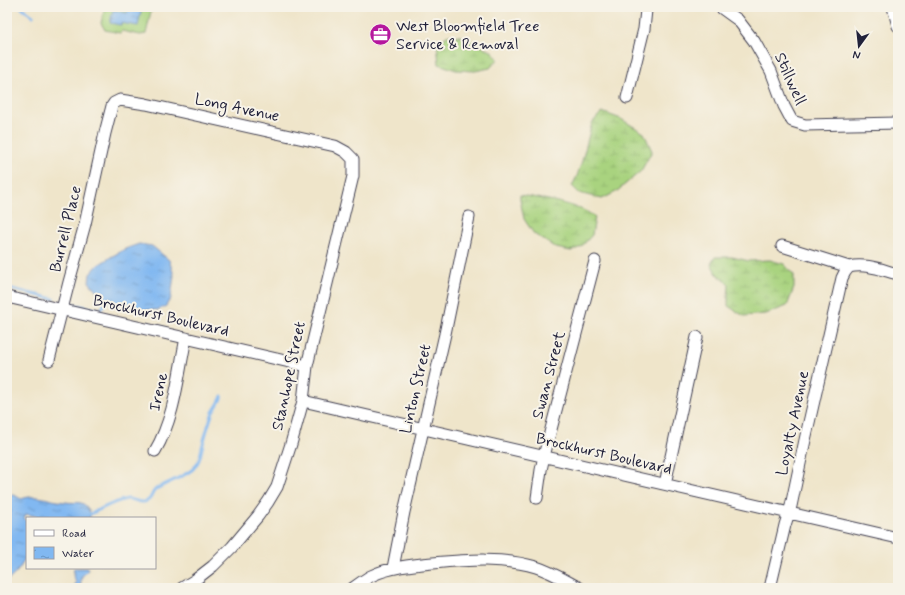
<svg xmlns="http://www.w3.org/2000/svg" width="905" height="595" font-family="Mynerve,sans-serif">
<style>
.grass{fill:#a9d37f;stroke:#667a5d}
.wetland{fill:url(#wetland-marsh);stroke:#667a5d}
.water{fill:url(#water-ripples);stroke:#526d96}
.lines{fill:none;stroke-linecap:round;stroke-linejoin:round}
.stream{stroke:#81b8f1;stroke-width:3}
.street-casing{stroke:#413f50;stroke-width:13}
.street{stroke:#fff;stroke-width:11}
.labels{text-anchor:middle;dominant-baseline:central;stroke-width:4;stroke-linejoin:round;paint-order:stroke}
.poi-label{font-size:16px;fill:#22223b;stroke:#f7f3e8;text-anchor:start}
.street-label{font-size:16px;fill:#22223b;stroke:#f7f3e8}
</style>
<defs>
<pattern id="wetland-marsh" width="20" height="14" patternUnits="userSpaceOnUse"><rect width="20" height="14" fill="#a9d37f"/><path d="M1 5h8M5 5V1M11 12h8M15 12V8" fill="none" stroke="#91b56f"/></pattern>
<pattern id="water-ripples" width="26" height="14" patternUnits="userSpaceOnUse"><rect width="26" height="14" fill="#81b8f1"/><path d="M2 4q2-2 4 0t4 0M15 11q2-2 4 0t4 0" fill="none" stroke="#6995c4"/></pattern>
</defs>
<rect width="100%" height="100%" fill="#f7f3e8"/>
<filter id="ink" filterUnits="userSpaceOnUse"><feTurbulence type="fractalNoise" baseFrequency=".025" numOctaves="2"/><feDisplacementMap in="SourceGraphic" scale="8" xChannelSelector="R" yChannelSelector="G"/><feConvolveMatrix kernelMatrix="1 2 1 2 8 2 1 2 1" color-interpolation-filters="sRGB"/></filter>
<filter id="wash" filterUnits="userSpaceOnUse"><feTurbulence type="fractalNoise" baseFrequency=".012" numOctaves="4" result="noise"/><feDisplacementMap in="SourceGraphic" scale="16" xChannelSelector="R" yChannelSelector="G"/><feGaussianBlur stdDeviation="0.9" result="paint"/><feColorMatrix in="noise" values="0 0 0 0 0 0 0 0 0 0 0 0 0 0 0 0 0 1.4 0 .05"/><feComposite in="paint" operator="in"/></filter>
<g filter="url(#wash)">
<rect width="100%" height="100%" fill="#efe5ca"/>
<path class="grass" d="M105,7H152L146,34L140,35L122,31L120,33L105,30L101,23Z"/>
<path class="wetland" d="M448,35L460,36L477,44L493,52L498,59L490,68L475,71L456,70L439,64L437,44Z
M602,112L621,119L644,133L652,151L641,171L616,192L602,199L579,193L572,186L577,176L582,161L592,123Z
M520,195C542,199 577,203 595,217L592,235L581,247L571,251L556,248L534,234L524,219L520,199Z
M715,257H732L749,261L770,260L784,264L794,275V288L787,306L766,314L744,316L728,306V296L729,284L717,274L711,264Z"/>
<path class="water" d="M129,7L135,8V7H142L138,26L121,23V25L110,23L113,10L127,13Z
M139,244L152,246L169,260L174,275L171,298L165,307L157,310L138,309L106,301L89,282L90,274L98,265L111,257L125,249Z
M7,493L16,496L21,499C38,493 48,501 65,502C70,503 76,502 81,503C87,505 91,512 90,518H45L26,514L24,518L27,521C27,530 28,540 27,549C26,560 18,573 9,579H8L7,577V518C9,515 12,512 10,509L7,507Z
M74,568H88L87,572C79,577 82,579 80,588H74L76,582L73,575Z"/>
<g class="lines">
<path class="stream" d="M21,7L30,14L33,16
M7,288L54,299
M73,304L99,310H101L106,301
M90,514C101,509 115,501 127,499C134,498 140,505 147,501C152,499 151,493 156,489C168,482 182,478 193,469C201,461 200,454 203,444C206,433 209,422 213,412C216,407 220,402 222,396"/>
</g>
</g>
<g filter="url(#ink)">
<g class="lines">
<defs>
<path id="street" d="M720,7L738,20L754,41L771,71L784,106L792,121L805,125L898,123
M893,7L898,26
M627,98L644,29L646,10V7
M782,246L849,267C866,263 882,270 898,274
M7,297L307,366
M49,360L69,282L85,224L105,133L112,106L114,103L120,100L146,104L335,146L346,152L353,159V176L307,366L303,401L291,444L277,487L268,502L258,516L232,547L213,566L195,580L182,588
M303,401L898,538
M155,451C175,417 178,376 186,338
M665,484L697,337
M537,498L541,470L544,456L595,261
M393,568L404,512L445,334L469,217
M353,588C359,584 365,579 371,576C390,567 412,565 433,563C467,560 503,557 536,567C552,572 566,581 580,588
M770,588L785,525L791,506L805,440L842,278L845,272L849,267"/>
</defs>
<use href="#street" class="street-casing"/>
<use href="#street" class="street"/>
</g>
</g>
<defs>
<symbol id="office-disc" viewBox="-11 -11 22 22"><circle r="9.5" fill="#b5179e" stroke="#f7f3e8"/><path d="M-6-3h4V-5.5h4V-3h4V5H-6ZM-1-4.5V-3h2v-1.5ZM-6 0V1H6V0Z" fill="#fff"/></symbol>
</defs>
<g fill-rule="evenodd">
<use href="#office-disc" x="368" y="22" width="25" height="25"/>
</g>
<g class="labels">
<g class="poi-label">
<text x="396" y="26">West Bloomfield Tree<tspan x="396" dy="18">Service &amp; Removal</tspan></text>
</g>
<g class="street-label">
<text transform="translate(790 79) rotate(66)">Stillwell</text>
<text transform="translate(237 108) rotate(12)">Long Avenue</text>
<text transform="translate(66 229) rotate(-76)">Burrell Place</text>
<text transform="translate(161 316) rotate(13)">Brockhurst Boulevard</text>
<text transform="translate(549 375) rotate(-75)">Swan Street</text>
<text transform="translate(289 376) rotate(-78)">Stanhope Street</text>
<text transform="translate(416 389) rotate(-77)">Linton Street</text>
<text transform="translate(159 392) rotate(-78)">Irene</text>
<text transform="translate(793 423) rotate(-78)">Loyalty Avenue</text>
<text transform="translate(604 454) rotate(13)">Brockhurst Boulevard</text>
</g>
</g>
<rect width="905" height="595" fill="none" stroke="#f7f3e8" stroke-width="24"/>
<rect x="26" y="517" width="130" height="52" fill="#f7f3e8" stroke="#a29fa3"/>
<rect x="34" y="530" width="20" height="6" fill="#ffffff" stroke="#a29fa3"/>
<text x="62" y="537" font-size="12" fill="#22223b">Road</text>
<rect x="34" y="547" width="20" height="12" fill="url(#water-ripples)" stroke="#a29fa3"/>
<text x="62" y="557" font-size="12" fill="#22223b">Water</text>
<g transform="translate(859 46) rotate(195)" stroke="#f7f3e8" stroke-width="3" paint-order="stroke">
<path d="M0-3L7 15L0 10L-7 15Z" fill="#22223b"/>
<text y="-6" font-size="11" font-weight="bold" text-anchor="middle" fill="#22223b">N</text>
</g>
</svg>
